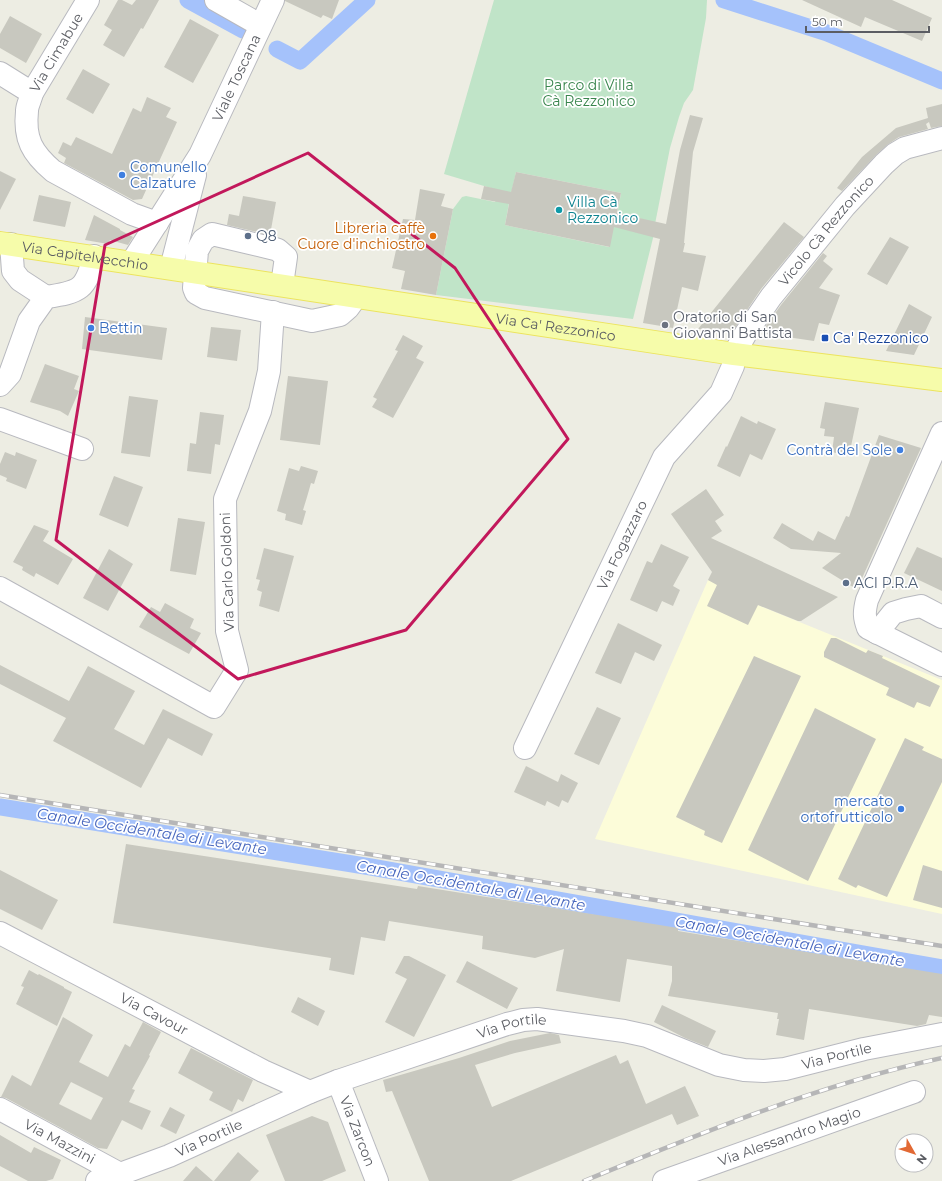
<svg xmlns="http://www.w3.org/2000/svg" width="942" height="1181" font-family="Montserrat,sans-serif">
<style>
.commercial{fill:#fcfcd9}
.green{fill:#c0e4c8}
.lines{fill:none;stroke-linecap:round;stroke-linejoin:round}
.canal{stroke:#a5c2fb;stroke-width:17}
.building{fill:#c8c8bf;fill-rule:evenodd}
.minor-casing{stroke:#b8b9bf;stroke-width:24}
.major-casing{stroke:#ece45e;stroke-width:24}
.minor{stroke:#fff;stroke-width:22}
.major{stroke:#f6fcaa;stroke-width:22}
.rail-casing{stroke:#b6b6b7;stroke-width:4.5}
.rail{stroke:#fff;stroke-width:3;stroke-dasharray:9;stroke-linecap:butt}
.marked{fill:none;stroke:#c2185b;stroke-width:3;stroke-linejoin:round}
.shop-dot{fill:#3f7fe0;stroke:#fff;stroke-width:1.5}
.culture-dot{fill:#0f9aa8;stroke:#fff;stroke-width:1.5}
.service-dot{fill:#5c6f8a;stroke:#fff;stroke-width:1.5}
.food-dot{fill:#e8710a;stroke:#fff;stroke-width:1.5}
.worship-dot{fill:#6b7280;stroke:#fff;stroke-width:1.5}
.transit-dot{fill:#1a4fb4;stroke:#fff;stroke-width:1.5}
.labels{text-anchor:middle;dominant-baseline:central;stroke-width:3.5;stroke-linejoin:round;paint-order:stroke}
.street-label{font-size:14px;fill:#5b5d63;stroke:#fff}
.park-label{font-size:14px;fill:#39854d;stroke:#fff}
.shop-label{font-size:14px;fill:#366cbe;stroke:#fff;text-anchor:start}
.culture-label{font-size:14px;fill:#0d838f;stroke:#fff;text-anchor:start}
.food-label{font-size:14px;fill:#c56008;stroke:#fff;text-anchor:end}
.service-label{font-size:14px;fill:#4e5e75;stroke:#fff;text-anchor:start}
.worship-label{font-size:14px;fill:#5b616d;stroke:#fff;text-anchor:start}
.transit-label{font-size:14px;fill:#164399;stroke:#fff;text-anchor:start}
.water-label{font-size:15px;font-style:italic;fill:#4867be;stroke:#fff}
</style>
<rect width="100%" height="100%" fill="#edede3"/>
<path class="commercial" d="M708,580L758,605L942,680V914L595,839Z"/>
<path class="green" d="M494,0H707L706,18L693,90L684,103L679,117L670,148L655,224C642,218 631,216 617,216L621,193L516,172L511,194L484,186L444,174Z
M466,196L495,202L496,200L509,203L505,225L609,247L614,225C628,230 639,234 654,234L633,319L436,295L453,209L462,197Z"/>
<g class="lines">
<path class="canal" d="M188,0L243,30
M724,0L827,33L942,81
M277,49L300,61L367,0
M0,807L371,867L942,968"/>
</g>
<path class="building" d="M118,0H122L132,5L136,0H159L143,29L141,28L124,57L103,45L112,30L104,25Z
M285,0H339L332,19L323,15L321,18L285,1Z
M802,0H892L932,18L922,41L865,17L861,27Z
M10,16L42,34L26,63L0,48V34Z
M190,19L219,35L193,83L164,67Z
M83,69L110,84L93,114L66,99Z
M147,97L171,108L166,117L177,122L142,199L133,200L64,163L66,158L58,153L63,142L71,146L76,137L112,154L133,108L141,112Z
M942,104V126L931,128L929,122L926,124L928,129L899,137L887,145L876,155L842,191L837,188L862,157L896,128L928,118L926,108Z
M690,115L703,118L693,152L684,243H685L683,252L706,256L698,291L682,287L673,328L643,323L660,239L614,227L610,247L505,225L509,204L481,199L484,186L511,192L516,172L621,193L617,213L666,224L680,150Z
M0,171L16,179L0,210Z
M420,189L445,194L441,206L453,209L436,295L401,289L405,271L392,268L403,219L415,220Z
M39,195L71,202L65,227L33,221Z
M243,196L276,202L270,235L227,225L229,214L239,216Z
M94,215L120,229V230L133,237L128,245L110,240L108,244L85,240Z
M784,222L804,237L761,289L733,331L698,329Z
M890,237L909,247L887,285L867,274Z
M823,253L827,256L823,261L833,269L819,288L840,295L829,325L819,323L814,341L761,333L781,305Z
M909,304L932,317L914,355L886,351Z
M85,317L167,328L162,360L82,349Z
M211,327L241,330L237,361L207,357Z
M403,335L423,346L416,358L424,362L393,418L372,407L377,399L373,397L398,351L395,350Z
M45,364L79,376L74,389L79,391L68,416L60,411L30,402Z
M288,376L328,381L320,445L280,440Z
M129,396L158,400L150,457L121,453Z
M825,402L859,408L849,456L832,452L834,437L824,436L825,429L820,428Z
M200,412L224,415L220,445L215,444L211,474L187,471L190,443L196,444Z
M741,416L757,424L758,421L776,429L762,460L750,454L740,477L717,466L726,446L727,447Z
M879,435L921,448L859,585L856,584L853,587L822,568L841,553L791,549L773,538L782,523L813,541L818,531L835,540L846,516L849,517Z
M5,452L15,456L16,452L37,460L26,489L6,481L7,478L0,475V464Z
M301,466L318,471L314,484L311,483L307,497L303,510L306,511L302,525L285,520L286,514L277,511L289,468L299,471Z
M114,476L143,487L128,527L99,515Z
M706,489L724,515L715,521L722,531L711,538L838,597L801,621H798L758,605L748,625L707,606L717,585L708,580L712,572L671,514Z
M178,518L205,522L196,575L170,571Z
M34,525L49,531L43,541L73,559L58,585L36,573L34,577L22,570L23,567L13,562Z
M661,544L689,557L673,586L680,590L673,606L662,601L657,612L630,600L647,561L652,563Z
M917,547L942,558V591L904,573Z
M264,548L294,556L279,612L259,606L262,592L257,590L260,580L256,579Z
M109,549L133,564L108,611L83,598Z
M165,603L194,619L190,628L201,633L189,654L139,627L151,607L160,612Z
M618,623L662,645L654,661L635,652L621,684L595,673Z
M831,638H836L866,653L868,650L883,656L882,658L940,686L930,707L917,702L914,708L886,695L889,688L824,657V652Z
M754,656L801,676L722,843L704,835L705,831L676,817Z
M0,665L69,701L88,666L135,691L114,729L144,745L163,709L213,734L202,756L168,738L141,788L53,741L66,718L0,684Z
M597,707L621,718L599,765L574,754Z
M815,708L876,739L808,881L748,850Z
M905,738L924,747L922,750L942,759V782L887,897L858,885L856,888L838,879Z
M526,766L558,782L561,774L578,783L568,803L562,800L559,807L547,801L545,806L514,792Z
M126,844L417,889L418,886L678,928V931L942,974V1017L929,1015L926,1024L917,1026L809,1009L804,1040L776,1035L779,1019H777L778,1013L668,996L672,981V966L627,959L620,1002L556,991L564,949L535,958L482,949L483,936L389,921L385,941L361,937L354,975L329,970L331,958L113,923Z
M923,865L942,871V908L913,900Z
M0,870L58,900L42,930L0,909Z
M404,956H409L446,975L414,1037L385,1022L407,979L395,973Z
M467,961L518,988L507,1009L456,982Z
M29,970L38,975L39,974L64,987V988L72,992L57,1026L16,1004L24,987L21,986Z
M298,997L325,1011L318,1026L291,1012Z
M662,1005L716,1031L708,1047L685,1038L654,1022Z
M63,1017L93,1035L79,1062L108,1077L125,1044L130,1047L143,1022L161,1032L149,1055L150,1056L132,1089L135,1090L129,1102L151,1111L142,1130L122,1120L107,1149L98,1148L6,1098L1,1097L12,1075L31,1086ZM71,1082L103,1098L91,1120L59,1104Z
M550,1033L559,1035L561,1043L515,1053L475,1065L492,1107L616,1055L620,1064L628,1060L646,1104L685,1086L699,1116L677,1125L672,1114L511,1181H429L392,1091L386,1092L383,1080L459,1058L510,1041Z
M191,1048L253,1080L243,1102L238,1099L232,1112L209,1100L213,1092L178,1073Z
M170,1107L185,1115L176,1134L160,1126Z
M312,1116L328,1122L346,1171L322,1181H285L266,1135Z
M0,1135L31,1153L34,1147L61,1160L53,1179L46,1181H28L0,1166Z
M238,1152L259,1171L250,1181H214Z
M196,1166L213,1181H183Z"/>
<g class="lines">
<defs>
<g id="minor">
<path d="M216,0L260,25"/>
<path id="s1" d="M0,73L32,93L88,0"/>
<path d="M32,93C31,99 27,105 27,111C24,139 32,153 53,171L132,214L157,223"/>
<path d="M11,244L13,271L20,280L46,297"/>
<path id="s2" d="M132,262L200,155L273,0"/>
<path d="M171,268L195,175"/>
<path d="M282,285L286,257L278,250L275,249L212,234L203,240L197,251L194,288L196,293L205,298L312,321L340,315L348,308L356,297"/>
<path d="M0,385L10,374L29,321L46,297C80,292 86,290 94,256"/>
<path d="M0,419L82,449"/>
<path d="M942,433L867,600C864,612 864,617 868,628L942,665"/>
<path d="M0,588L214,707L237,670L227,631L225,499L260,411L269,371L273,312"/>
<path d="M877,633L893,613L906,609L921,606L942,617"/>
<path id="s3" d="M525,748L664,457L721,393L733,366L734,354L746,333L771,297L845,206L884,164L895,154L905,148L942,138"/>
<path id="s4" d="M0,933L263,1071L310,1092"/>
<path id="s5" d="M338,1081L377,1181"/>
<path id="s6" d="M0,1109L120,1174"/>
<path id="s7" d="M97,1181L120,1174L169,1156L310,1092L338,1081L507,1024L523,1020L537,1019L624,1031L647,1036L719,1065L744,1070L764,1071L785,1069L864,1049L942,1034"/>
<path id="s8" d="M664,1181L914,1092"/>
</g>
<g id="major">
<path id="s9" d="M0,243L734,354L942,380"/>
</g>
</defs>
<use href="#minor" class="minor-casing"/>
<use href="#major" class="major-casing"/>
<use href="#minor" class="minor"/>
<use href="#major" class="major"/>
<defs>
<path id="rail" d="M0,795L942,946
M584,1181C701,1133 818,1085 942,1058"/>
</defs>
<use href="#rail" class="rail-casing"/>
<use href="#rail" class="rail"/>
</g>
<path class="marked" d="M308,153L455,268L568,439L406,630L238,679L56,540L105,245Z"/>
<g class="shop-dot">
<circle cx="122" cy="175" r="4"/>
<circle cx="91" cy="328" r="4"/>
<circle cx="900" cy="450" r="4"/>
<circle cx="901" cy="809" r="4"/>
</g>
<circle class="culture-dot" cx="559" cy="210" r="4"/>
<g class="service-dot">
<circle cx="248" cy="236" r="4"/>
<circle cx="846" cy="583" r="4"/>
</g>
<circle class="food-dot" cx="433" cy="236" r="4"/>
<circle class="worship-dot" cx="665" cy="325" r="4"/>
<rect class="transit-dot" x="821" y="334" width="8" height="8" rx="2"/>
<g class="labels">
<g class="street-label">
<text stroke="none"><textPath href="#s1" startOffset="85">Via Cimabue</textPath></text>
<text stroke="none"><textPath href="#s2" startOffset="212">Viale Toscana</textPath></text>
<text stroke="none"><textPath href="#s3" startOffset="604">Vicolo Cà Rezzonico</textPath></text>
<text stroke="none"><textPath href="#s9" startOffset="86">Via Capitelvecchio</textPath></text>
<text stroke="none"><textPath href="#s9" startOffset="562">Via Ca' Rezzonico</textPath></text>
<text stroke="none"><textPath href="#s3" startOffset="225">Via Fogazzaro</textPath></text>
<text transform="translate(227 572) rotate(-92)">Via Carlo Goldoni</text>
<text stroke="none"><textPath href="#s4" startOffset="174">Via Cavour</textPath></text>
<text stroke="none"><textPath href="#s7" startOffset="444">Via Portile</textPath></text>
<text stroke="none"><textPath href="#s7" startOffset="779">Via Portile</textPath></text>
<text stroke="none"><textPath href="#s5" startOffset="54">Via Zarcon</textPath></text>
<text stroke="none"><textPath href="#s8" startOffset="133">Via Alessandro Magio</textPath></text>
<text stroke="none"><textPath href="#s7" startOffset="120">Via Portile</textPath></text>
<text stroke="none"><textPath href="#s6" startOffset="68">Via Mazzini</textPath></text>
</g>
<g class="park-label">
<text x="589" y="85">Parco di Villa<tspan x="589" dy="16">Cà Rezzonico</tspan></text>
</g>
<g class="shop-label">
<text x="130" y="167">Comunello<tspan x="130" dy="16">Calzature</tspan></text>
<text x="99" y="328">Bettin</text>
<text x="892" y="450" text-anchor="end">Contrà del Sole</text>
<text x="893" y="801" text-anchor="end">mercato<tspan x="893" dy="16">ortofrutticolo</tspan></text>
</g>
<g class="culture-label">
<text x="567" y="202">Villa Cà<tspan x="567" dy="16">Rezzonico</tspan></text>
</g>
<g class="food-label">
<text x="425" y="228">Libreria caffè<tspan x="425" dy="16">Cuore d'inchiostro</tspan></text>
</g>
<g class="service-label">
<text x="256" y="236">Q8</text>
<text x="854" y="583">ACI P.R.A</text>
</g>
<g class="worship-label">
<text x="673" y="317">Oratorio di San<tspan x="673" dy="16">Giovanni Battista</tspan></text>
</g>
<g class="transit-label">
<text x="833" y="338">Ca' Rezzonico</text>
</g>
<g class="water-label">
<text transform="translate(152 831) rotate(9)">Canale Occidentale di Levante</text>
<text transform="translate(471 885) rotate(10)">Canale Occidentale di Levante</text>
<text transform="translate(790 941) rotate(10)">Canale Occidentale di Levante</text>
</g>
</g>
<g transform="translate(914 1153) rotate(129)"><circle r="19" fill="#ffffff" stroke="#bdbec1"/>
<path d="M0-3L7 15L0 10L-7 15Z" fill="#e26934"/>
<text y="-6" font-size="11" font-weight="bold" text-anchor="middle" fill="#5b5d63">N</text>
</g>
<path d="M806 26v6h123v-6" fill="none" stroke="#5b5d63" stroke-width="2"/>
<text x="812" y="26" font-size="12" fill="#5b5d63" stroke="#ffffff" stroke-width="3" paint-order="stroke">50 m</text>
</svg>
